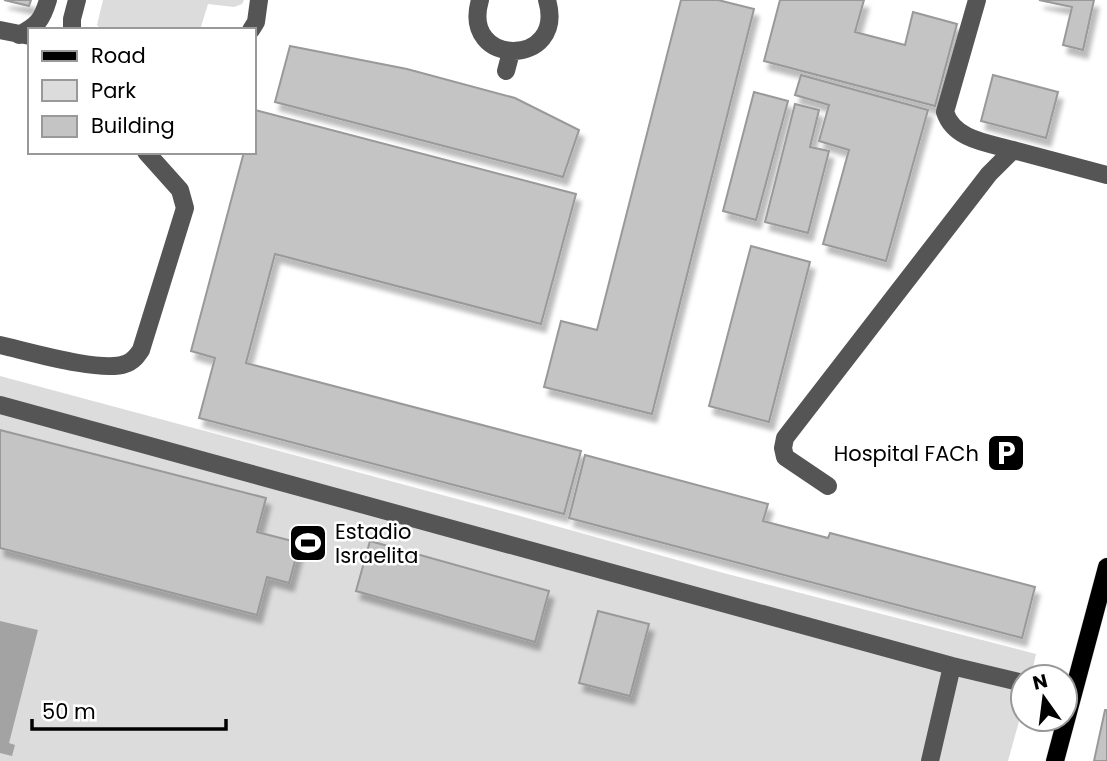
<svg xmlns="http://www.w3.org/2000/svg" width="1107" height="761" font-family="Poppins,sans-serif">
<style>
.green{fill:#dcdcdc}
.water{fill:#a3a3a3}
.building{fill:#c4c4c4;stroke:#999;stroke-width:2;filter:url(#shadow)}
.lines{fill:none;stroke-linecap:round;stroke-linejoin:round}
.major-casing{stroke:#dbdbdb;stroke-width:19}
.minor{stroke:#555;stroke-width:18}
.major{stroke:#000;stroke-width:18}
.labels{text-anchor:middle;dominant-baseline:central;stroke-width:5;stroke-linejoin:round;paint-order:stroke}
.poi-label{font-size:21px;fill:#000;stroke:#fff;text-anchor:end}
</style>
<defs>
<filter id="shadow"><feDropShadow dx="4.5" dy="8" stdDeviation="2" flood-color="#0004"/></filter>
</defs>
<rect width="100%" height="100%" fill="#fff"/>
<path class="green" d="M103,0H244L242,4L234,7L208,4L200,30H102L97,25Z
M0,376L513,514L720,572L1036,654L1031,677H1023V707L1008,761H0Z"/>
<path class="water" d="M0,621L38,630L9,743L15,745L12,756L0,753Z"/>
<path class="building" d="M4,0H31L29,6Z
M681,0H718L754,9L652,414L544,387L561,321L597,330Z
M780,0H864L855,32L905,45L913,12L957,24L935,106L764,61Z
M1039,0H1094L1083,50L1063,45L1072,7Z
M290,46L407,69L515,98L579,130L563,177L275,102Z
M801,75L928,110L886,261L823,244L849,150L819,141L829,105L795,95Z
M993,75L1058,92L1046,138L981,121Z
M754,92L788,101L756,220L723,211Z
M795,104L819,110L810,147L829,151L808,233L765,222Z
M255,110L576,194L541,324L275,254L246,363L581,451L564,514L199,418L215,358L191,351L244,152H254Z
M751,246L810,262L769,422L709,406Z
M0,430L266,498L257,532L300,543L289,583L267,577L257,615L0,548Z
M585,455L768,504L763,521L828,538L830,533L1035,587L1022,638L569,518Z
M370,541L549,591L535,642L356,591Z
M598,611L649,624L630,696L579,683Z
M1105,710H1107V761H1094Z"/>
<g class="lines">
<defs>
<path id="major" d="M1055,761L1107,567"/>
</defs>
<use href="#major" class="major-casing"/>
<path class="minor" d="M480,0C460,68 567,68 547,0
M977,0L945,112C954,140 988,143 1013,150
M0,30L30,36
M72,30V19L77,0
M251,30L256,22L259,0
M19,35C38,25 42,20 48,0
M506,71L511,52
M0,345C27,351 101,373 125,364C133,362 137,356 141,350L185,208L180,190L146,152
M0,405L952,666L1023,683
M828,486L785,457L783,448L785,438L989,174L1013,150L1107,175
M930,761L952,666"/>
<use href="#major" class="major"/>
</g>
<defs>
<symbol id="parking-square" viewBox="-11 -11 22 22"><rect x="-9" y="-9" width="18" height="18" rx="4" fill="#000" stroke="#fff"/><path d="M-3.5-5.5H1a3.5 3.5 0 0 1 0 7H-1V5.5H-3.5ZM-1-3.4V-.6H.8a1.4 1.4 0 0 0 0-2.8Z" fill="#fff"/></symbol>
<symbol id="stadium-square" viewBox="-11 -11 22 22"><rect x="-9" y="-9" width="18" height="18" rx="4" fill="#000" stroke="#fff"/><path d="M0-5a6.5 5 0 1 0 0 10a6.5 5 0 1 0 0-10ZM-3.5-1.8h7v3.6h-7Z" fill="#fff"/></symbol>
</defs>
<g fill-rule="evenodd">
<use href="#parking-square" x="984" y="431" width="44" height="44"/>
<use href="#stadium-square" x="286" y="521" width="44" height="44"/>
</g>
<g class="labels">
<g class="poi-label">
<text x="979" y="453">Hospital FACh</text>
<text x="335" y="531" text-anchor="start">Estadio<tspan x="335" dy="24">Israelita</tspan></text>
</g>
</g>
<rect x="28" y="28" width="228" height="126" fill="#ffffff" stroke="#999999" stroke-width="2"/>
<rect x="42" y="51" width="35" height="10" fill="#000000" stroke="#999999" stroke-width="2"/>
<text x="91" y="63" font-size="21" fill="#000000">Road</text>
<rect x="42" y="80" width="35" height="21" fill="#dcdcdc" stroke="#999999" stroke-width="2"/>
<text x="91" y="98" font-size="21" fill="#000000">Park</text>
<rect x="42" y="116" width="35" height="21" fill="#c4c4c4" stroke="#999999" stroke-width="2"/>
<text x="91" y="133" font-size="21" fill="#000000">Building</text>
<g transform="translate(1044 698) rotate(346)"><circle r="33" fill="#ffffff" stroke="#999999" stroke-width="2"/>
<path d="M0-5L12 26L0 18L-12 26Z" fill="#000000"/>
<text y="-10" font-size="19" font-weight="bold" text-anchor="middle" fill="#000000">N</text>
</g>
<path d="M32 719v10h194v-10" fill="none" stroke="#000000" stroke-width="3.5"/>
<text x="42" y="719" font-size="21" fill="#000000" stroke="#ffffff" stroke-width="5" paint-order="stroke">50 m</text>
</svg>
